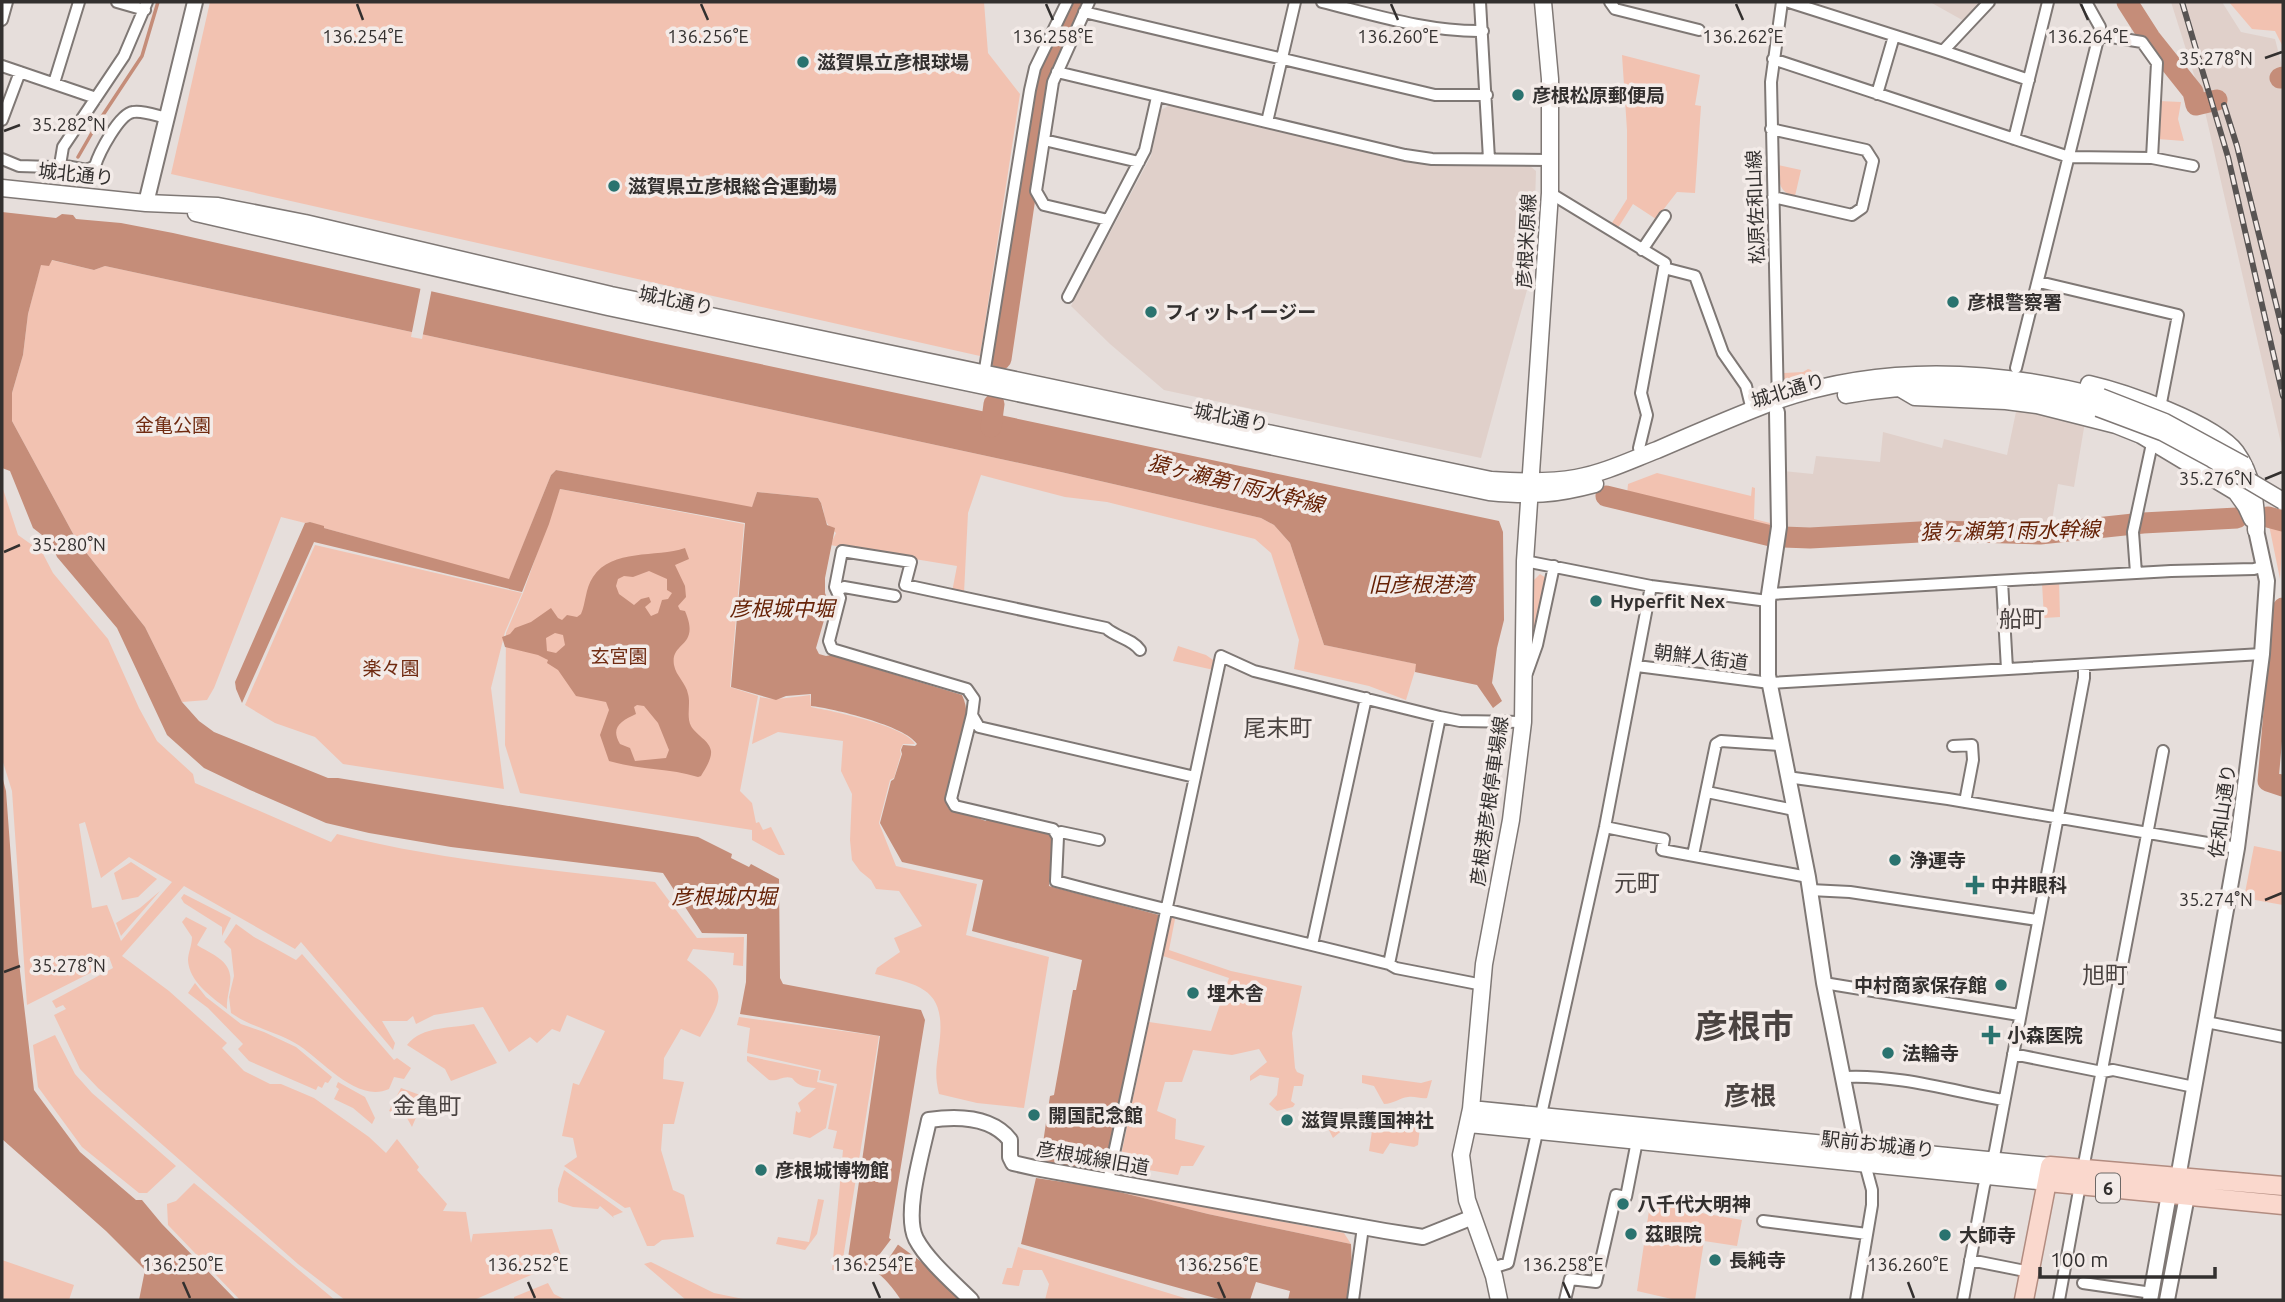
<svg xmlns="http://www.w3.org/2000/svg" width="2285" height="1302" font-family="Ubuntu,'Noto Sans JP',sans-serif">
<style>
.built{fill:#e0d0ca}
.green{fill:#f2c2b1;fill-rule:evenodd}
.water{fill:#c58d79;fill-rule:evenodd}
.pier{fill:#e6dedb}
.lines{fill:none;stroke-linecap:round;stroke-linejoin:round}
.stream{stroke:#c58d79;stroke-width:3.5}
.river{stroke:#c58d79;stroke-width:21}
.minor-casing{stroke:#7f7875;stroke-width:14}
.tertiary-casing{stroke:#7f7875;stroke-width:18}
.secondary-casing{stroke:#7f7875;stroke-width:19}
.primary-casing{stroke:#b28c80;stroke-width:21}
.minor{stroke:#fff;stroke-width:10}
.tertiary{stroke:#fff;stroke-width:14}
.secondary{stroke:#fff;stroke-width:16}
.primary{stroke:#fad8cd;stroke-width:18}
.rail-casing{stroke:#585453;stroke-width:6}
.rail{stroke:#f3ebe8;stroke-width:3.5;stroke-dasharray:10;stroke-linecap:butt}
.secondary-bridge-casing{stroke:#7f7875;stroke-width:19;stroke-linecap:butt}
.secondary-bridge{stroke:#fff;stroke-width:16}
.ticks{fill:none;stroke:#33302f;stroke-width:2.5}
.poi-dot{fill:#2a736f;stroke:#f3ebe8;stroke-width:2.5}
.labels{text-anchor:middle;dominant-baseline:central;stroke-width:7;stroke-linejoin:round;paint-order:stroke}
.shield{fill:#f3ebe8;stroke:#6d6866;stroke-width:2}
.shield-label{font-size:18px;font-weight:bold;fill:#33302f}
.poi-label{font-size:19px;font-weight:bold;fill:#33302f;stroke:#f3ebe8;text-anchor:start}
.street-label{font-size:19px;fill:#33302f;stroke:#f3ebe8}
.park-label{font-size:19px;fill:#702b11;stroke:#f3ebe8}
.water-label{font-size:21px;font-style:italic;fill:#662206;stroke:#f3ebe8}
.quarter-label{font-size:23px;fill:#4a4341;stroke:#f3ebe8}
.district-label{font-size:26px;font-weight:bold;fill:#4a4341;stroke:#f3ebe8}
.town-label{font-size:33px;font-weight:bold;fill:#4a4341;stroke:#f3ebe8}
.ticks-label{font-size:18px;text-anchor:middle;fill:#33302f;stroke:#f3ebe8;stroke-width:7;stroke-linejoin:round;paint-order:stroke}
</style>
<rect width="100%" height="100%" fill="#e6dedb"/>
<path class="built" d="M1930,2H1983L1964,21Z
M2171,2H2222L2241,32L2275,39L2283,70V452L2203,103Z
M1170,105L1414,163L1530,166L1536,171L1533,268L1481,458L1164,390L1110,344L1071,306L1151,156L1161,110Z
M2017,407L2085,422L2074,487L2058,484L2051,527L1944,525L1787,534V528H1785L1783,471L1813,474L1816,456L1880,462L1883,432L1942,448L1944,439L2007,455Z"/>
<path class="green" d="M210,2H984L988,53L1020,94L980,356L171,174Z
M2229,2H2283V47L2275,31L2252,29Z
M1622,55L1700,75L1695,105L1701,106L1695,193L1677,192L1656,219L1633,204L1616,231L1610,226L1627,199V130Z
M2159,101L2181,102L2178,119L2184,141L2158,139Z
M1778,165L1801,170L1795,196C1778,193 1779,180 1778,165Z
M51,260L94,270L105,266L1061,472L1261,518L1274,525L1290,543L1324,645L1417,664L1406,700L1369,686L1294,669L1299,640L1271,553L1255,539L1107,502L1065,497L981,475L968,513L964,593L952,592L957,566L830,545L836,533C819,519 828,512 818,498L757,492L752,508L556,470L551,475L509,580L324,528L310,522L305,523L281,517L214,688L207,700L182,702L145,627L77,541L12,421V393L23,355L28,314L41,264Z
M1808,369L1811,370L1814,379L1784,386V373L1803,372Z
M1657,473L1751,496L1752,487L1755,488L1754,519L1774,524L1773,530L1627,495L1628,484Z
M2,486L18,535L42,552L53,573L108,639L139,708L157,741L193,774L195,783L331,842L337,834C441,861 549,869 655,882L697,938L744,937L743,966L733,965L734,953L693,949L687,960C727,991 726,993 700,1037L681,1029L664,1058L663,1079L684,1082L674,1124H663L661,1150L673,1190L684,1195L694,1237L662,1240L654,1246H647L630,1207L625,1208L564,1166L577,1157L573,1138L562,1136L573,1083L579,1085L605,1031L567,1015L560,1032L552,1029L537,1043L530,1037L509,1052L483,1007L434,1015L416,1024L413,1016L407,1021H382L395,1043L393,1050L301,942L295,949L184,886L122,956L169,991L227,1043L222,1048L244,1071L270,1084H281L314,1098L369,1137L386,1153L397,1139L419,1167L417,1170L447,1204L443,1211L466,1212L471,1243L473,1234L552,1229L563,1261L474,1300H345L298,1264L98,1088L80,1069L54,1015L66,1009L63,1005L56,1008L52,1001L113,968L109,957L94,958H102L106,965L27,1005L12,791L2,759ZM85,822L101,878L129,857L172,882L121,941L107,905L92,908L79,824Z
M560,489L744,524L730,687L758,696L740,791L752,803L756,823L759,822L763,830L771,827L785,855H779L752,840V830L520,793L505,745L506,633L523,593Z
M2269,525L2276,527L2283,532L2280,579Z
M315,545L522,593L505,632L491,688L504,789L343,764L315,737L275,723L245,705Z
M1540,574L1546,578L1547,583L1535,628H1533V581Z
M2059,581L2060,617L2044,618L2042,583Z
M1178,646L1206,655L1216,662L1214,670L1173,661Z
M810,695L811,707C832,711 906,726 915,744H903L900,750L901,754L894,778L890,780L879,823L896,866L977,884L966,935L1049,957L1024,1108L977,1103L939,1094C934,1074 937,1065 939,1046C947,989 922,985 875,974L877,968L900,952L894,938L922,926L899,891L876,889L871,880L860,871L852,860L850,840L852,794L841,771L843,741L778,732L752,744L760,697C777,701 793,697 810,695Z
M2254,846L2283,852V905L2244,898Z
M131,862L157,879L138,897L122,900L114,873Z
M160,891L121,936L116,923L140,908Z
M184,894L231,918L222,936V927L184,903L181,898Z
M186,917L207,928L197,945C209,953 228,959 230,975C232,983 226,998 227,1009C212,997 189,982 188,960C188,953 192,945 192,937L182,922Z
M1171,917L1175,919L1169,950L1231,971L1302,986L1292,1033L1295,1068L1297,1072L1304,1075L1302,1086H1294L1291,1101L1295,1104L1293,1107L1277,1111L1269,1104L1277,1095L1279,1078L1260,1075L1250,1081V1076L1267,1062L1259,1049L1232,1055L1193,1050L1182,1082H1165L1157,1111L1176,1119L1175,1139L1205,1146L1193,1166H1181L1178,1175L1119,1165L1149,1022L1211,1031L1229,978L1163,956Z
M236,924L254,937L296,960L302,954L394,1060L397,1058L411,1068L404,1079L394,1077L389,1089C356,1104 320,1057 295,1043C274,1031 251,1027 231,1013L229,997L234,976L231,949L224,942Z
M195,983L206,997L241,1024L264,1032L296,1047L332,1077L328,1083L325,1082L322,1088L318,1086L316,1090L249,1061L238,1049L243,1044L208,1008L188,993Z
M739,1017L879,1036L841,1271L832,1270L843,1150L833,1148L837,1131L828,1129L837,1084L819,1080L821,1070L747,1053L750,1028L737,1025Z
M474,1024L497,1063L451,1081L445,1069L407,1045C423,1025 451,1029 474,1024Z
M55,1035L75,1074L92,1093L176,1166L147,1193H139L82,1147L38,1087L33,1045Z
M747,1056L819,1071L817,1082L834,1086L826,1128L810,1138L793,1134L796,1111L799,1113L801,1111L798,1103L816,1088C805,1087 799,1087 792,1078C783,1075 778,1082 769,1080L747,1061Z
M1362,1075L1421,1083L1432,1080L1427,1098C1421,1099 1415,1096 1408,1097C1399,1098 1393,1104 1384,1104L1374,1086L1362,1083Z
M338,1082L365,1097L375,1118L372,1124L353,1108L334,1099L339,1089L336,1087Z
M401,1088L420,1095C422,1107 416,1117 412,1127L407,1118L389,1111Z
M1367,1110L1421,1118L1418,1145L1414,1147L1390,1143L1383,1154L1369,1151L1373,1124C1356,1120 1346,1127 1333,1138L1328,1128L1333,1122Z
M564,1170L623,1212L613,1216L614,1218L600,1206L598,1209L573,1207L558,1202V1189Z
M194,1183L335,1300H240L168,1225L167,1204L176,1201Z
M1103,1188L1344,1233L1351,1244L1208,1214Z
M818,1199L824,1200L817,1234L805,1250L776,1244L778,1237L809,1242Z
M1650,1204L1742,1220L1737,1246L1704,1241L1695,1300H1676L1637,1291Z
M1018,1247L1191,1300H1045L1049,1284L1042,1270H1023L1019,1286L1002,1284L1007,1268H1012Z
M2,1260L74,1285L69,1300H2Z
M651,1262L714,1293L748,1300H686L644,1264Z
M548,1283L554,1294L566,1300H514V1297Z"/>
<path class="water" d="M2,212L56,218L62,214L73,215L76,219L121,223L173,233L647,340L1499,521L1503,532L1504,620L1497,648L1492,683L1502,701L1493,708L1477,685L1415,672L1416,664L1324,645L1290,543L1274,525L1261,518L1061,472L105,266L94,270L52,260L49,266L41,265L28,314L23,355L12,393V421L77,541L145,627L182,702L199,721L214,732L328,778H338L698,837L732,854L731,858L749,867L751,864L779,879L780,978L783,984L921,1010L925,1020L889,1238L919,1260L956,1294L959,1300H901C892,1287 884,1276 870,1268L866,1270L847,1265L880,1036L740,1014L746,982L747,934L702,933L663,873L451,847L369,833L326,823L250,790L204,768L167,735L117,628L57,557L51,542L33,528L10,471L2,468Z
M556,470L752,507L757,492L818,498L821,503L827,525L835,528L825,578V593L829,603L816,648L819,654L826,656L831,655L962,695C978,727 946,774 948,808L986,821L988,817L1049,834L1053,841L1049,886L1159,915L1161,919L1107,1174L1040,1163L1050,1096L1054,1095L1073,990H1076L1082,960L972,931L983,880L902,862L880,823L891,781L894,779L902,754L901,750L903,745L915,746L917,744C906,726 832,708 811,706V694L786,696L776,700L731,687L745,523L560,489L549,524L522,592L314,542L242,703L236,689L235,682L305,523L310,522L324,526V528L509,579L551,475Z
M685,548L689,559L675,565L685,586L686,597L678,606L680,610L685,611C701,648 670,641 674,665C676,676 686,683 688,694C691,704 686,716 691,726C696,735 710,741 711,751C712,759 705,769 701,776L698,777C669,768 639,770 609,761L600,735L609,710L606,702L576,696L558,670L547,663L548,660L538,655L505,647L502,637L510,634L515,628L531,622L551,608L558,618L562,620L567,615L577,617L581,614C586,603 585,589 593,577C612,548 656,558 685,548ZM649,571L667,579V590L672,593L668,599L662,600L658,613L651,616L645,607L651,602L649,597L641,599L634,605L619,594L616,586L618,579L624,576L633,577ZM555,633L563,635L565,645L556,653L547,651L546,638ZM637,705L644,706L658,723L669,750L666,758L635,761L630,748L620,744C610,727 621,721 636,714L634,707Z
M2,776L6,791L18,954L34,1090L80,1152L136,1200H142L162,1224L236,1300H139L145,1270L106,1231L2,1139Z
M1036,1178L1103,1188L1208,1214L1351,1244L1352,1270L1347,1300H1288L1290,1291L1256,1282L1250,1300H1222L1021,1244Z"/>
<path class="pier" d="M421,286L432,288L422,339L411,337Z
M892,1238L899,1243L877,1276L867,1271Z"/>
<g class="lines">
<path class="stream" d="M78,157L97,124L142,56L158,2"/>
<path class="river" d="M2127,2L2150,38L2193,92L2196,105L2217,100
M2280,78L2283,77
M1001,359L1043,76L1077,2
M991,427L994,404
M1606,496L1771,536
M2268,517L2283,521
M1783,537L1810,538L1938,531L2040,534L2143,523L2237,518
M2283,608L2268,781L2283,786"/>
<defs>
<path id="minor" d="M117,2L145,10
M1089,2L1053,82L1036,191L1044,205L1108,220
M1322,2C1375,15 1428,32 1483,31
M1480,2L1489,159
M1610,2L1615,9L1699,30
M1789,2L1943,51L1989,2
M2086,2L2100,27L2099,35L2142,42L2157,63L2152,158
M1084,12L1435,95H1487
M2,20L7,2
M1943,51L2029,80
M1773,59L2069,157L2152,158L2193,166
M2,66L96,98
M1057,72L1405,155L1432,159L1550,160
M54,83L79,2
M1877,94L1894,36
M2,120L20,72
M1267,122L1295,2
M1771,129L1866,150L1873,161L1862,208L1852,215L1773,197
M2014,139L2048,2
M1044,140L1139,162
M2,159L19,166L52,167L60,165L87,170L95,166C99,153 119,114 133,112C143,110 157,116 167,118
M60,165L63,147L124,56L147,2
M1550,193L1665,263L1641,393L1647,415L1639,448L1642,456
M1642,250L1665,216
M1664,268L1695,276L1723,353L1746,386L1752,410
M2039,282L2178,315L2159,413
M1068,297L1145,150L1157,97
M2016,368L2099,35
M984,375L1030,90L1035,68L1067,2
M1778,405L1771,82L1782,2
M1525,561L1651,586L1768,601
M2136,573L2133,532L2153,439
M2002,581L2007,669
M837,591L844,587L895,596
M1769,594L2171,571L2254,569L2265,566
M1140,650C1131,638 1117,638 1106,628L905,585L911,562L842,551L835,587L840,598L829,641L832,649L967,689L974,699L972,715L951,799L955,806L1053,829L1058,837L1056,881C1167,911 1278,936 1389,964L1396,968L1483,985
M1637,666L1770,683L2262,654
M1527,673L1537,645L1554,566
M972,715L979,727L1195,777
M1953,746L1972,745L1973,760L1965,802
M1787,777L1948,799L2237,848
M1707,792L1794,810
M1605,827L1664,839L1662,850L1808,877
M1056,834L1061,832L1099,840
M1693,855L1716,744L1721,741L1780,745
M1810,890L1850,892L2037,920
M1312,945L1366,698
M1389,964L1440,717
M1824,983L2019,1015
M2206,1022L2283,1037
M2013,1054L2102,1072L2113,1070L2194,1087
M1844,1077C1895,1074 1953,1091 2003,1100
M2083,1169L2163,751
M1108,1181L1221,656L1254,671L1440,717L1460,721L1523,722
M1763,1221L1867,1234
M1970,1260L2030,1272
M1492,1268L1508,1263L1605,827L1651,586
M2083,1283L2152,1293
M1353,1300L1363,1227
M1565,1300L1570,1279L1596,1282L1616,1195L1626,1197L1637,1141
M1856,1300L1872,1205V1190L1865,1164
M1963,1300L1984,1186L1995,1151L2084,678V665
M2059,1300L2080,1185"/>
<path id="tertiary" d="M146,203L195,2
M1777,412L1779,527L1768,601V675L1808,877L1824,983L1855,1138L1862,1156
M971,1300C954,1283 927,1260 916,1239C903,1213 923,1150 929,1120C957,1116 991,1116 1010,1140V1157L1013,1163L1035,1168L1385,1231L1423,1237L1473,1217
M2150,1300L2169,1194L2178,1178L2237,848L2262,654L2267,581L2256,530
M2167,1300L2187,1196L2183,1188"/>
<path id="secondary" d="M2,188L146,203L218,206L305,223L611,295L1491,480C1520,482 1548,483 1576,478C1604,473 1631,460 1657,450C1696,433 1735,416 1775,401C1881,364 1994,369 2101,397
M196,213L608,307L1489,492C1531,496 1554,495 1595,484
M2089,384C2124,392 2214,423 2236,452C2252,474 2257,504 2256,530
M1898,387L1915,397L2006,401L2037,405L2116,425L2141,435L2236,492L2246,506L2252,519
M1846,395C1932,379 2014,385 2098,408
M1471,1109L2050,1166
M1469,1124L2048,1182
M1499,1300L1494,1276L1467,1200L1461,1155L1471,1109L1484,964L1511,820L1523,722L1525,561L1550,193V79L1543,2"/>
<path id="primary" d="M2048,1182L2283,1205
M2024,1300L2050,1166L2283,1186"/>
</defs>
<use href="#minor" class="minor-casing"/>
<use href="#tertiary" class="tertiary-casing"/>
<use href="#secondary" class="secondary-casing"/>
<use href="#primary" class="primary-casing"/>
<use href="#minor" class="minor"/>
<use href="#tertiary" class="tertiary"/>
<use href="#secondary" class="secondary"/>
<use href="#primary" class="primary"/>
<defs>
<path id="rail" d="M2182,2L2228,157L2283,396
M2224,105L2237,146L2283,332"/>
</defs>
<use href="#rail" class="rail-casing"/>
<use href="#rail" class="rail"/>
<defs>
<path id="secondary-bridge" d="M2101,397L2165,422L2244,465
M2098,408L2162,432L2212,459L2283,501"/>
</defs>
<use href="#secondary-bridge" class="secondary-bridge-casing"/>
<use href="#secondary-bridge" class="secondary-bridge"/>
</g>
<path class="ticks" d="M357,4L363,20M701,4L708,20M1046,4L1053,20M1391,4L1398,20M1736,4L1743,20M2081,4L2088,20M2265,58L2282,52M4,131L20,125M2265,479L2282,472M4,552L20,545M2265,900L2282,893M4,972L20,966M183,1282L190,1298M528,1282L535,1298M873,1282L880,1298M1218,1282L1225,1298M1563,1282L1570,1298M1908,1282L1914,1298"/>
<g class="poi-dot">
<circle cx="803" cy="62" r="7"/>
<circle cx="1518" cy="95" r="7"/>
<circle cx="614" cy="186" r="7"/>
<circle cx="1953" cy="302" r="7"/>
<circle cx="1151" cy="312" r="7"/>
<circle cx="1596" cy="601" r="7"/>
<circle cx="1895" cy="860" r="7"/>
<path d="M1971.5 874.5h7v7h7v7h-7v7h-7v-7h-7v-7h7z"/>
<circle cx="2001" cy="985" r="7"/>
<circle cx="1193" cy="993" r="7"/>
<path d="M1987.5 1024.5h7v7h7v7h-7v7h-7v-7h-7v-7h7z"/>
<circle cx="1888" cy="1053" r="7"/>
<circle cx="1034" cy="1115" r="7"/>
<circle cx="1287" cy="1120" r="7"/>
<circle cx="761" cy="1170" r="7"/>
<circle cx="1623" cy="1204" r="7"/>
<circle cx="1631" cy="1234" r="7"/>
<circle cx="1945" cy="1235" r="7"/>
<circle cx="1715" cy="1260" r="7"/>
</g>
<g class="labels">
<rect class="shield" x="2096" y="1173.5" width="24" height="29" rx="5"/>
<g class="shield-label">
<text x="2108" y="1188">6</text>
</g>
<g class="poi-label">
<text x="817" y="62">滋賀県立彦根球場</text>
<text x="1532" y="95">彦根松原郵便局</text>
<text x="628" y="186">滋賀県立彦根総合運動場</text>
<text x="1967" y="302">彦根警察署</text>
<text x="1165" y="312">フィットイージー</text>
<text x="1610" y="601">Hyperfit Nex</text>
<text x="1909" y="860">浄運寺</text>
<text x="1991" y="885">中井眼科</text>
<text x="1987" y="985" text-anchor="end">中村商家保存館</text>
<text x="1207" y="993">埋木舎</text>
<text x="2007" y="1035">小森医院</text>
<text x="1902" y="1053">法輪寺</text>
<text x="1048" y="1115">開国記念館</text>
<text x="1301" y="1120">滋賀県護国神社</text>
<text x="775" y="1170">彦根城博物館</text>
<text x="1637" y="1204">八千代大明神</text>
<text x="1645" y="1234">茲眼院</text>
<text x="1959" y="1235">大師寺</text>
<text x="1729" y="1260">長純寺</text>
</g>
<g class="street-label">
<text transform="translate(76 174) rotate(6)">城北通り</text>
<text transform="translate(1755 207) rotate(-92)">松原佐和山線</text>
<text transform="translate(1526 241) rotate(-87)">彦根米原線</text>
<text transform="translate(676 300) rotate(12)">城北通り</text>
<text transform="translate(1788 390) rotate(-17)">城北通り</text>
<text transform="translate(1231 417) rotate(12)">城北通り</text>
<text transform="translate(1701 657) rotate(7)">朝鮮人街道</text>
<text transform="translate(1489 801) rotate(-82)">彦根港彦根停車場線</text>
<text transform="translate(2222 811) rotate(-82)">佐和山通り</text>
<text transform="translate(1878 1144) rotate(6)">駅前お城通り</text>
<text transform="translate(1093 1158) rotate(10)">彦根城線旧道</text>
</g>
<g class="park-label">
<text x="173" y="425">金亀公園</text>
<text x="619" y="656">玄宮園</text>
<text x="391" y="668">楽々園</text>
</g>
<g class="water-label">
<text transform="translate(1236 483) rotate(14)">猿ヶ瀬第1雨水幹線</text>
<text transform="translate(2010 530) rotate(-1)">猿ヶ瀬第1雨水幹線</text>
<text x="1421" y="584">旧彦根港湾</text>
<text x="782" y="608">彦根城中堀</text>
<text x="724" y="896">彦根城内堀</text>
</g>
<g class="quarter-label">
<text x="2022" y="618">船町</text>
<text x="1278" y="727">尾末町</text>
<text x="1637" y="882">元町</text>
<text x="2105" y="974">旭町</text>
<text x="427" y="1105">金亀町</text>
</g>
<g class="district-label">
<text x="1750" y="1095">彦根</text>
</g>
<g class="town-label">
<text x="1744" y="1025">彦根市</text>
</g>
</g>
<g class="ticks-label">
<text x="363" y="43">136.254°E</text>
<text x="708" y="43">136.256°E</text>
<text x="1053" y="43">136.258°E</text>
<text x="1398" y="43">136.260°E</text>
<text x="1743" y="43">136.262°E</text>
<text x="2088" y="43">136.264°E</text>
<text x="2216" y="65">35.278°N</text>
<text x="69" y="131">35.282°N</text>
<text x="2216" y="485">35.276°N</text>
<text x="69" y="551">35.280°N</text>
<text x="2216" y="906">35.274°N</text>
<text x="69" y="972">35.278°N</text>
<text x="183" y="1271">136.250°E</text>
<text x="528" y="1271">136.252°E</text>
<text x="873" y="1271">136.254°E</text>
<text x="1218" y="1271">136.256°E</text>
<text x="1563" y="1271">136.258°E</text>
<text x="1908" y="1271">136.260°E</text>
</g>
<rect width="2285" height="1302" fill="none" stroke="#33302f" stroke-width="7"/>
<path d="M2040 1267v10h175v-10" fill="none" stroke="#33302f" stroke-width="3.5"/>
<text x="2050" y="1267" font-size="21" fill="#33302f" stroke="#f3ebe8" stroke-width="5" paint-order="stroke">100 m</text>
</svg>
